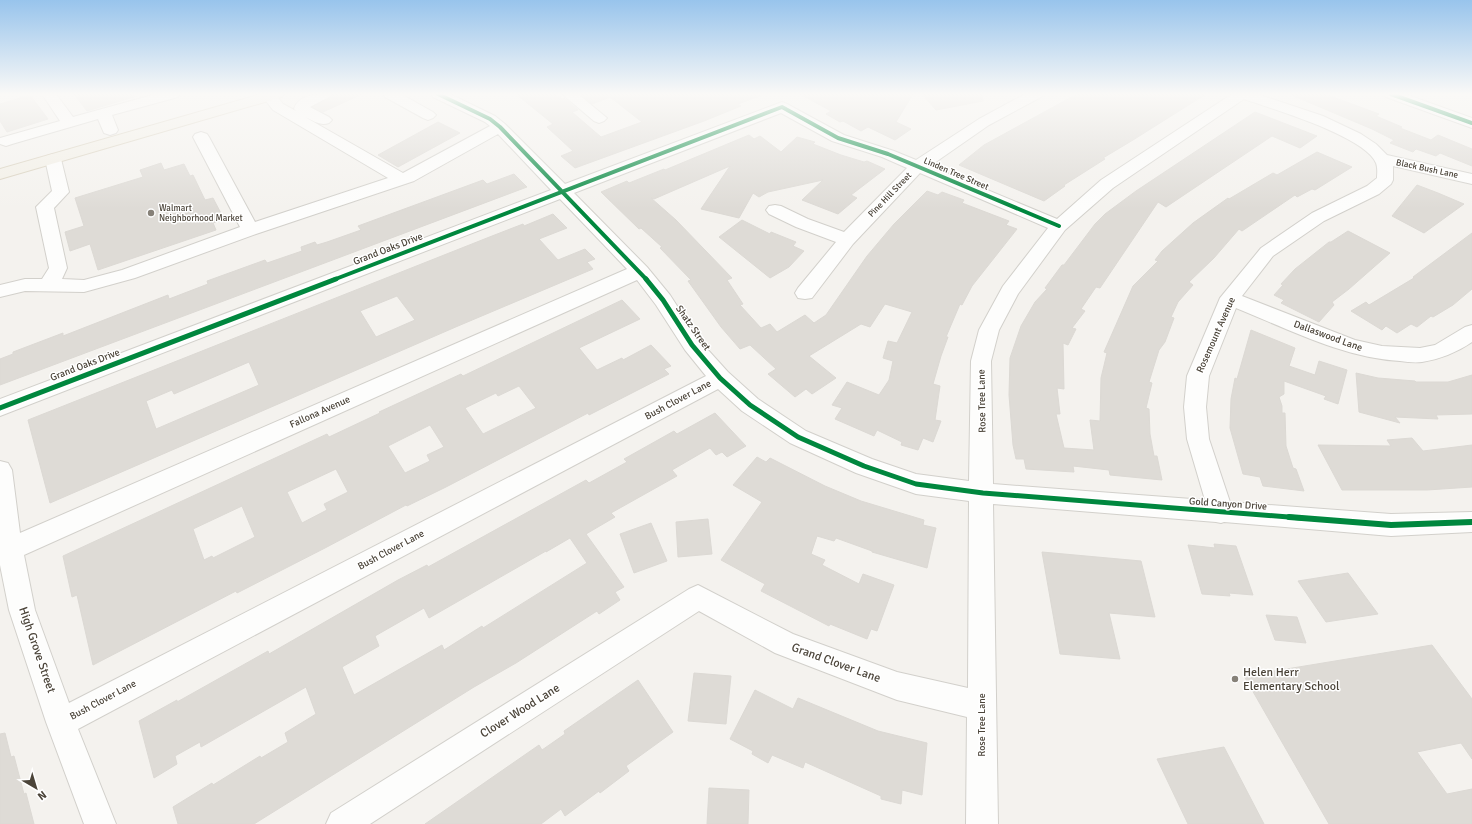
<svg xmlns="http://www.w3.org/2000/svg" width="1472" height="824" font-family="Signika,sans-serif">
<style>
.building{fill:#dedbd6;stroke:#dcd9d4;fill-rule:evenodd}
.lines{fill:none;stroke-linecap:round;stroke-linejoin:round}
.minor-casing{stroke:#d2d0cb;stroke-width:2}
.major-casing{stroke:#d6cebb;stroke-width:2}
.minor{fill:#fdfdfc;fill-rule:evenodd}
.major{fill:#f2efe6;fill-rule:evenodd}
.cycleway-far2-casing{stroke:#fff;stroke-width:6}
.cycleway-far1-casing{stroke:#fff;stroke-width:8}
.cycleway-casing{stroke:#fff;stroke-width:9}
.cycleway-far2{stroke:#00873e;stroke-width:4}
.cycleway-far1{stroke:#00873e;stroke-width:5}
.cycleway{stroke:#00873e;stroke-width:6}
.poi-dot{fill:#868178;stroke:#fff;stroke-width:1.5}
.labels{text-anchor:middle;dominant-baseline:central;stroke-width:3;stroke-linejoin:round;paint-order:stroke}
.far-street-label{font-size:9px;fill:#4b4439;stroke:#fff}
.far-poi-label{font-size:9px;fill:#4b4439;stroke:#fff;text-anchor:start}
.street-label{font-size:10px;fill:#4b4439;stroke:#fff}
.near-street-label{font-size:12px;fill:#4b4439;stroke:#fff}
.near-poi-label{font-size:12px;fill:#4b4439;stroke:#fff;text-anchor:start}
</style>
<rect width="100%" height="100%" fill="#f4f2ee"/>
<path class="building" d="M74,94H133L134,97L87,111Z
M332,94H362L323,112L313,107L330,98Z
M516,94H555L562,99L564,98L578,110L572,112L601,137L642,122L610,97L592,104L580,94L762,95L738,104L741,106L704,121L575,168L561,156L573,151L547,127L553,124Z
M800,94H913L896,122L911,129L895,140L868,127L861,131L843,121L840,122L826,114L831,111Z
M922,94H982L983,101L936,110Z
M1077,94H1206L1133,140L1103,158L1105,159L1064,185L1065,186L1044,201L959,165L984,145Z
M1289,94H1325L1379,114L1376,116L1402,127L1400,128L1431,140L1438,135L1472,149V166L1440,153L1436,156L1416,149L1413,152L1390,143L1394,140L1372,129Z
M30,95L48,119L7,132L0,121V104Z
M1255,112L1317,136L1300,148L1272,136L1166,207L1158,202L1100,288L1096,287L1081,309L1085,311L1072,328L1076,329L1068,345L1063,343L1064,389L1057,388L1060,414H1056L1064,448L1094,450L1090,420L1100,421L1101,378L1107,353L1104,352L1133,286L1158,261L1155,260L1162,251L1193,223L1228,198L1229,199L1273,173L1277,175L1317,152L1352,167L1315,190L1312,189L1297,197L1295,195L1242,231L1239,229L1214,258L1189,282L1193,285L1178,302L1171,317L1174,318L1165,342L1159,350L1149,382L1152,383L1146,408L1149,409L1150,434L1154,456H1157L1162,480L1110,475L1109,470L1073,466L1074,472L1026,469L1024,459H1016L1013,445L1009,395L1010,358L1021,326L1035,302L1047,289L1045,288L1062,265H1064L1095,224L1105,214L1136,191Z
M438,122L460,133L398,167L378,155Z
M749,135L754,139L760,136L781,152L797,137L815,142L813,144L841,155L864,162L867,161L885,169L851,195L857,198L838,214L802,200L823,180L768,192L759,197L753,193L739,218L701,209L730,166L654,199L651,198L676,220L732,278L727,280L743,304L740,305L761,328L770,324L777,332L805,315L814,323L826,315L867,256L894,224L927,191L938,195L942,192L964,200L962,203L1009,221L1006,225L1017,229L972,286L962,305L960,304L946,337H948L941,356L933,384L940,386L935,420L941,421L933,442L923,438L918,450L901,445L902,442L877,430L874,436L835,419L842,408L832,405L847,382L879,395L889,380L893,361L883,358L888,341L897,343L912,312L885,304L870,327L861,324L809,356L836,378L812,394L806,389L795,397L768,374L776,369L750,345L740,349L721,327L688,281L691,280L660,248L662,247L641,228L639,229L601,192L627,181L629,183L664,169L665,170Z
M161,163L164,170L184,164L190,176L193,175L205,200L213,198L224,219L213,223L216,230L98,270L90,244L70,251L65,232L84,226L75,198L143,177L140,170Z
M514,174L527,187L0,385V359L13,354V352L63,333V336L168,295L169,299L208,284L207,281L265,260L267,263L302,251L301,247L315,242L317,245L327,242L361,230L358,226L483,180L487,184Z
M1417,185L1438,193L1464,204L1424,233L1392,216Z
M553,214L567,228L539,239L558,260L585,249L595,259L587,262L593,269L458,326L50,503L28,420L492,236L523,224L524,226ZM397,296L415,320L376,337L360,311ZM249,362L259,385L156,429L146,401L172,390L174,394Z
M742,220L770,234L771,232L796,242L793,246L804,251L789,267L770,278L719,237Z
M1348,231L1390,253L1349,289L1332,302L1334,305L1319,322L1281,303L1284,300L1274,295L1283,285L1281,284L1295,269L1329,242H1331Z
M1472,233V289L1453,305L1433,317L1431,316L1417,327L1411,324L1397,333L1386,326L1382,330L1351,311L1366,302L1369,305L1414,278L1413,277Z
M622,300L640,319L579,348L597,370L622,358L623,360L651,345L671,366L664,369L669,374L589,415L588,413L446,487L407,506L406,505L325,548L237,593L236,591L93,665L77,595L72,597L63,556L327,434L329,437L380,413L379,412L461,374L463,376ZM519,386L536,408L483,434L465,408L496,393L498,396ZM430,425L444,447L427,455L430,461L405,473L388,446ZM336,469L348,492L324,504L327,510L302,523L287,492ZM242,506L255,537L213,558L212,556L204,560L193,529Z
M1251,330L1295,348L1289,366L1315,375L1319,361L1347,370L1338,404L1324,399L1326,396L1284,381V394L1279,397L1282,406V413H1285L1286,446L1293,468L1296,469L1304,491L1263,486L1260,477L1243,474L1230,428L1231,399L1235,378L1237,379Z
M1356,373L1378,378L1415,381L1416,382H1448L1472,375V414L1436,415L1438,419L1395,417L1400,423L1359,412Z
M715,413L746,446L727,457L722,452L716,455L710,448L672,470L677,476L611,513L615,517L586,534L624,587L615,592L620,600L599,614L597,611L516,663L474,687L254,824H178L173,807L212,783L213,785L260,756L261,758L288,742L285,733L316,714L306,687L201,747L200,742L175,756L177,764L154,778L139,721L177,700V702L268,651L269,654L398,580L427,565L428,567L586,480L589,483L627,462L624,459L674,431L677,434ZM570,538L587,563L483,628L482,626L444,650L442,645L354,695L342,667L379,646L375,636L424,608L429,618L546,551V552Z
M1412,438L1423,451L1472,445V487L1427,490H1342L1318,445L1391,446L1387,440Z
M757,457L766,462L770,458L825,486L861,501L924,520L923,525L936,528L927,568L872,552V551L836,538L834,541L817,536L811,554L825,560L822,565L859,584L863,574L894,585L877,631L871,629L867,639L830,624L829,626L761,591L765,584L721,560L762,502L733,485Z
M708,519L712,554L678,557L676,522Z
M651,523L667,561L634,573L620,534Z
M1214,544L1236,546L1253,595L1229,593L1230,596L1202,594L1188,545L1215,548Z
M1042,552L1141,561L1155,617L1109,613L1120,659L1060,654Z
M1348,573L1378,614L1326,622L1298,581Z
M1266,615L1297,617L1306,643L1275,640Z
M1432,645L1472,699V759L1461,743L1417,752L1447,794L1472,789V824H1329L1244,676Z
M694,673L731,676L726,724L688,721Z
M638,680L673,732L626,766L629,771L600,793L599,791L565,816L561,809L541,824H425L539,745L542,750L565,734L564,731Z
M755,690L793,709L798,698L878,731L927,743L922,795L902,790L901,804L881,799V796L805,762L803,768L772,755L768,763L752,754L753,751L730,739Z
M5,733L11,757L14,756L24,794L26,793L34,824H0V734Z
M1224,747L1264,824H1188L1157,759Z
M709,788L749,790L748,824H707Z"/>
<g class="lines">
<defs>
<path id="minor" d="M42,94H56L73,117L156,94H180L178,97L112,115L118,130L116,133L110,135L104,133L98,119L12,144L6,146L0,144V138L60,121Z
M263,94H275L283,104L296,111L294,109C298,94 319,94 331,94L329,97L310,107L329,117L332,120L329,123C320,126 314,121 305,117L403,173L490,126L485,122L433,97L431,94H450L495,116L505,124L565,184L782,102L787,104L844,135L894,151L916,160L979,119L1025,94H1043L1041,97L989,125L930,166L1057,219L1101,180L1232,94H1257L1323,116L1361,134L1376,144L1387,155L1472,174V184L1393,166V180L1391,184L1379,194L1324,221L1273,256L1242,296L1355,340L1382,346L1420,348L1435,345L1465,327L1472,325V342C1456,353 1440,359 1422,362C1415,363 1407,362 1400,361C1344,358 1288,329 1236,308L1209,376L1206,407L1209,439L1230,502L1391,514L1472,512V532L1391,536L1224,522L1221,523L1216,522L993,504L998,824H966L967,717L897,700L775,653L699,611L370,824H326L331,813L689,589L698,585L793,634L897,672L968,688L969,501L916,494L856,473L790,443L742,411L718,389L78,729L116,824H84L46,722L9,610L0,565V461L8,463L12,470L20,533L627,269L560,199L0,416V399L551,190L498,134L414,181L256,234L135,278L84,292L25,291L0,297V285L25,279H42L49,268L36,207L52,191L45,159L47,156L53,154L59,156L61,159L69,192L54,208L67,268L62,279L84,280L122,270L240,227L193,137L195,134L201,132L207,134L209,137L255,222L388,178L273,110L262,96ZM1244,99C1272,109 1365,136 1376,163C1378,168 1377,174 1377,178L1367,186L1312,213L1261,248L1220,298L1187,376L1184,407L1187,439L1205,500L993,484L991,361L999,330L1018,294L1065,230L1113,188ZM781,113L832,141L882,157L907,168L844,232L808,219L781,206L775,205L769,206L766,210L769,214L796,227L836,242L798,288L795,293L798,298L805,299L812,298L853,244L920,173L1048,228L1003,286L979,330L971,361L969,481L916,474L872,459L806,431L758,399L728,372L699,340L670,295L647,267L574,193ZM637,280L656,305L685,350L706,376L69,703L35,610L24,555Z
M383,94H401L433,112L436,115L433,118L428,120L423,118L385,97Z
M562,94H578L607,118L604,121L599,123L594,121Z
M1384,94H1405L1472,118V128L1386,97Z"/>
<path id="major" d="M261,94H284L282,97L0,179V169Z"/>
</defs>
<use href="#minor" class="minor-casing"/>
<use href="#major" class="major-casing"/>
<use href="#minor" class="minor"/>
<use href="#major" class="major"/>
<defs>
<path id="cycleway-far2" d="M438,94L490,119L500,127L647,280
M1391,94L1472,123
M333,280L782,107L838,138L888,154L1059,226"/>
<path id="cycleway-far1" d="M646,279L663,300L692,345L720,378L750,405L798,437L864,466L916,484L983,493L1301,518
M0,408L336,279"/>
<path id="cycleway" d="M1289,517L1391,525L1472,522"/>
</defs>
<use href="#cycleway-far2" class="cycleway-far2-casing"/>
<use href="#cycleway-far1" class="cycleway-far1-casing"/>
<use href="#cycleway" class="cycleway-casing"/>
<use href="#cycleway-far2" class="cycleway-far2"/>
<use href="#cycleway-far1" class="cycleway-far1"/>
<use href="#cycleway" class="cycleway"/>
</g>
<linearGradient id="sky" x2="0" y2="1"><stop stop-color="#98c4ec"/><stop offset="0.45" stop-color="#faf9f7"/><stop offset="1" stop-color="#faf9f7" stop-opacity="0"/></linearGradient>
<rect width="1472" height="209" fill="url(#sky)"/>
<g class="poi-dot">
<circle cx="151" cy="213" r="4"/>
<circle cx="1235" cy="679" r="4"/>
</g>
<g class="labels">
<g class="far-street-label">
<text transform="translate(1427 169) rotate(12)">Black Bush Lane</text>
<text transform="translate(956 174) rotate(23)">Linden Tree Street</text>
<text transform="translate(890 195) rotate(-46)">Pine Hill Street</text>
</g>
<g class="far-poi-label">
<text x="159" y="208">Walmart<tspan x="159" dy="10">Neighborhood Market</tspan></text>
</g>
<g class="street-label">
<text transform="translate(388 249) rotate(-21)">Grand Oaks Drive</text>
<text transform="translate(693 328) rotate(55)">Shatz Street</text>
<text transform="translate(1216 335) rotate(-66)">Rosemount Avenue</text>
<text transform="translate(1328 336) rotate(20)">Dallaswood Lane</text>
<text transform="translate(85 365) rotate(-21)">Grand Oaks Drive</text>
<text transform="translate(678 400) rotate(-28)">Bush Clover Lane</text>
<text transform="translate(982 401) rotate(-91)">Rose Tree Lane</text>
<text transform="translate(320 412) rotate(-24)">Fallona Avenue</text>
<text transform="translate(1228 504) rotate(4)">Gold Canyon Drive</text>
<text transform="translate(391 550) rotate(-28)">Bush Clover Lane</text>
<text transform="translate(103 700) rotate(-28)">Bush Clover Lane</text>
<text transform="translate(982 725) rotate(-90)">Rose Tree Lane</text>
</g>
<g class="near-street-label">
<text transform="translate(37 650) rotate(71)">High Grove Street</text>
<text transform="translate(836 663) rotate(20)">Grand Clover Lane</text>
<text transform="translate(520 711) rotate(-32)">Clover Wood Lane</text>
</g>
<g class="near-poi-label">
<text x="1243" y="672">Helen Herr<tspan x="1243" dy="14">Elementary School</tspan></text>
</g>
</g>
<g transform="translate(36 788) rotate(142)" stroke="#ffffff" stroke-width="3" paint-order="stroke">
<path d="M0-3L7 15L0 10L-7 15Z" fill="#4b4439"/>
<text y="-6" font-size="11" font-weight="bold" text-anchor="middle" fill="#4b4439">N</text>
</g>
</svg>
